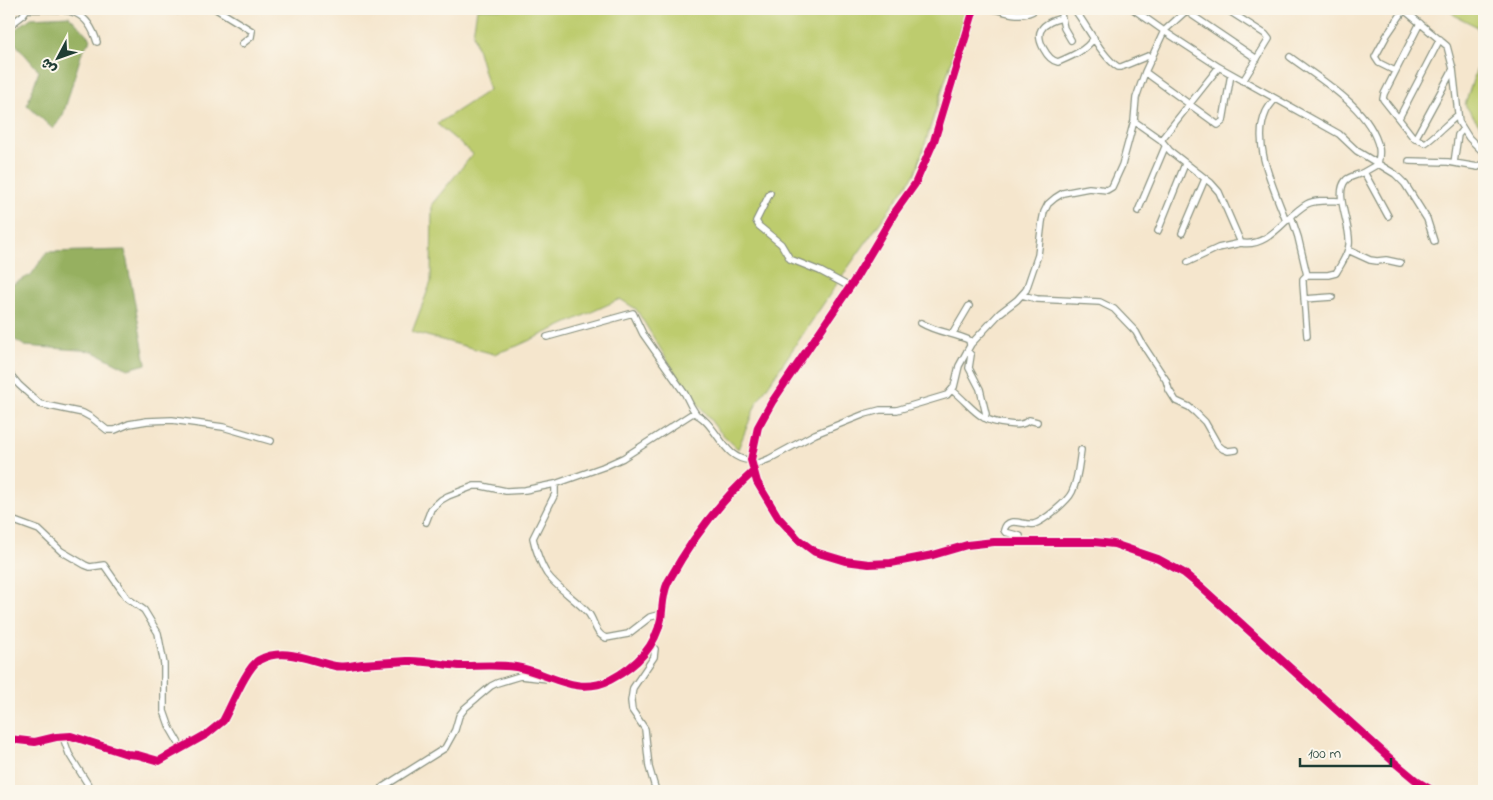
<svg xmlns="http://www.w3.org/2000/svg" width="1493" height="800" font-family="'Indie Flower','Playpen Sans Arabic',sans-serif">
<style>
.green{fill:#bdcc6e;stroke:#6e8451}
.forest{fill:#96b061;stroke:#5a764a}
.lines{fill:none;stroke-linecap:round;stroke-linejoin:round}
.minor-casing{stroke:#8a9280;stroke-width:8}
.tertiary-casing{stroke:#8a9280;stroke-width:10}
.minor{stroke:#fff;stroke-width:5.5}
.tertiary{stroke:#fff;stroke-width:8}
.cycleway-casing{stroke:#fbf7ec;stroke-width:11}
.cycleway{stroke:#d6006c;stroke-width:8}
</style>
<rect width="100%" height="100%" fill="#fbf7ec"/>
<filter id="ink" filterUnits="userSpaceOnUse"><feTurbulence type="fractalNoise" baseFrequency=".02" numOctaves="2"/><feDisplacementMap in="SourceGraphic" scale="10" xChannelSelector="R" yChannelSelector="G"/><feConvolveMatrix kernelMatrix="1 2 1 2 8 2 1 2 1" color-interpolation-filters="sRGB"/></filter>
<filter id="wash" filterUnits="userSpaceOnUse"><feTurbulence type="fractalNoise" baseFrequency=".0096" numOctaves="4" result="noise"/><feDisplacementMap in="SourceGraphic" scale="20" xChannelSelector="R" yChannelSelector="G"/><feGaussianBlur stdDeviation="1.12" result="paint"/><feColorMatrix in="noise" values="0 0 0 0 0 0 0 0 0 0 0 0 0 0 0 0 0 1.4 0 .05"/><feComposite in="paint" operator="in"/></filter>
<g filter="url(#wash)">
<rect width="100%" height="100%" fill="#f5e6cd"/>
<path class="green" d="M477,9H968L916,172L847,269L757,402L738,449L718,430L679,379L636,309L620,299L517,346L494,354L412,332L431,282L432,204L473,154L437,124L489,90L473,34Z
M1449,9H1484V41L1476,26L1454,15Z
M1484,45V131L1465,105Z"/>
<path class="forest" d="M69,16L91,39L82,52L63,115L53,129L27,105L39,71L9,36V34L31,18Z
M125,250L146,364L128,369L92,351L25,346L9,336V286L31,275L47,252Z"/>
</g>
<g filter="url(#ink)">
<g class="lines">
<defs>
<path id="minor" d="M27,9C60,11 85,2 97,42
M174,9L177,11
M216,9L252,31L251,37L242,44
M994,9C1008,13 1024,18 1036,9
M1060,9L1064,28L1071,40
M1074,9C1087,25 1101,56 1118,67H1121L1148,56L1152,58
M1133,9L1164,31L1219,67L1339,134L1357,151L1395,174L1405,184L1427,219L1434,241
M1188,9L1164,31L1145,72L1136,98L1134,121L1161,140L1170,151L1211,183L1219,192L1241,243C1270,248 1285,216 1307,204C1316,199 1331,201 1342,201
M1226,9L1265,34L1269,39L1243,81
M1403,9L1447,46L1453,69L1459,122L1469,138L1484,153
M1186,11L1257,59
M1062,18C1055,20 1046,22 1041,30C1036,39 1047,60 1058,62C1072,56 1085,51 1094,38
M1420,23L1384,94L1383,99L1413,137L1425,143C1430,141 1450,121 1458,115
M9,26L22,16L27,9
M1290,57C1321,80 1370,108 1379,148C1380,153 1379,159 1378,164L1364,172
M1395,71L1379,63L1375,57L1387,35L1404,10
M1145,72L1218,125L1223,121L1231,74
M1275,99C1272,103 1268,107 1266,112C1251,145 1275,190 1286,221
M1399,118L1440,39
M1415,139L1453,69
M1161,140L1219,67
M1409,161L1448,162L1478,167L1484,162
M1454,163L1458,135L1463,129
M770,193L756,221L759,226L781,244L790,259L820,271L850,287
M1138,211L1165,147
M1291,216L1298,237L1307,275H1328L1336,273C1341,264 1348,255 1349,245C1352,227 1333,194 1346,180C1350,176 1358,175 1364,172L1388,216
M1158,231L1185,164
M1182,233L1205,179
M1348,250L1370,260L1377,261L1386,260L1400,263
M1188,262L1218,248L1241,243
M1022,295L1037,299L1100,302L1114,309L1136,332L1143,345L1166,380L1169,390L1176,401L1189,407L1196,413L1205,422L1218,445L1223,449L1228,451L1236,450
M1304,299L1332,297
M921,323C936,332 952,333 969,340L970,345
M953,333L969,306
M1307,336L1303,284V279L1307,275
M547,337L633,313L643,334L685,394L691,406L696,414
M967,351L971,355L969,368L980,389L986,414L984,418
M9,373L19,385L40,404L83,413L92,418L107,430H115L129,424L147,421L172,420L223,427L271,441
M952,390C973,407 977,421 1007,424C1016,425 1022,426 1029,420L1037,422
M752,466L769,459L815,434L865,414L880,410H897L947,395L954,387L959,366L971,344L1000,313L1017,300L1026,290L1038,255L1042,222L1044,212L1048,204L1055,198L1063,193L1089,188L1107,190L1112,187L1122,165L1134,121
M555,484V494L533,538C535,548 541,565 547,574C558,589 576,599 589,614C595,622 595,634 606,638L628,634L650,617L661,614
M9,519L39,530L61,551L85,565L90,567L104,565L127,598L144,610L158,633L164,664V711L170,728L181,747
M426,522L431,509L441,500L448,496L474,486H482L506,491L525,490L555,484L603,467L623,458L693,413C717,421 722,461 751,460
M1020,542V536L1005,532L1004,530C1008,515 1024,526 1034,524C1044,521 1068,501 1072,492C1078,480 1079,463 1081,450
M651,645L655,649L654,657L633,688L631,701L632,710L645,729L649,767L656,791
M63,737L69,754L92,791
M9,739L35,742L56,737L71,736L127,754L138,755L159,761L207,734L223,721C231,707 246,668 259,660C284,646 310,661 335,666C343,668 354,665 362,664C377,663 392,662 407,661C423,660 443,665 459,666C478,666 498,664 516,667C548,672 576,697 610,680C635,667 655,648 661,619C663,606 662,595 668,582C690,542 719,502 753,472
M383,787L445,748L455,730L459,716L465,708L491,686L497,683L520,676L548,679"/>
<path id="tertiary" d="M974,9L934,141L915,184L895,212L854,281L772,402L758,427L751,460L757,482L778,517L799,540L815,552L845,561L869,564L891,563L933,555L967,545L994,542H1094L1114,544L1158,559L1184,573L1201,587L1394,762L1418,782L1433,791"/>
</defs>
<use href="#minor" class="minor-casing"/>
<use href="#tertiary" class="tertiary-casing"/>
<use href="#minor" class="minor"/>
<use href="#tertiary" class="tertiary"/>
<defs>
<path id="cycleway" d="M974,9L934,141L915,184L895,212L854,281L772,402L758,427L751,460L757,482L778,517L799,540L815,552L845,561L869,564L891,563L933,555L967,545L994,542H1094L1114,544L1158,559L1184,573L1201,587L1394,762L1418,782L1433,791
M9,739L35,742L56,737L71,736L127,754L138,755L159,761L207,734L223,721C231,707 246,668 259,660C284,646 310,661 335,666C343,668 354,665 362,664C377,663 392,662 407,661C423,660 443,665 459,666C478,666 498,664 516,667C548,672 576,697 610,680C635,667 655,648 661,619C663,606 662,595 668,582C690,542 719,502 753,472"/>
</defs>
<use href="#cycleway" class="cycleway-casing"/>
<use href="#cycleway" class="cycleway"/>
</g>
</g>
<rect width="1493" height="800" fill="none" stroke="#fbf7ec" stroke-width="30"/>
<g transform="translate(58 58) rotate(229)" stroke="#fbf7ec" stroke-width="4" paint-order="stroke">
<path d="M0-4L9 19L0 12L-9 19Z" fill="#1f3d34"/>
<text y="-8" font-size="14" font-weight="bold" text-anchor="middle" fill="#1f3d34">ش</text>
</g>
<path d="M1300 758v8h91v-8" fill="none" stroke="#1f3d34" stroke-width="2.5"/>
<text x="1308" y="758" font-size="15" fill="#1f3d34" stroke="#fbf7ec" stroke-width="4" paint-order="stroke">100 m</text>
</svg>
